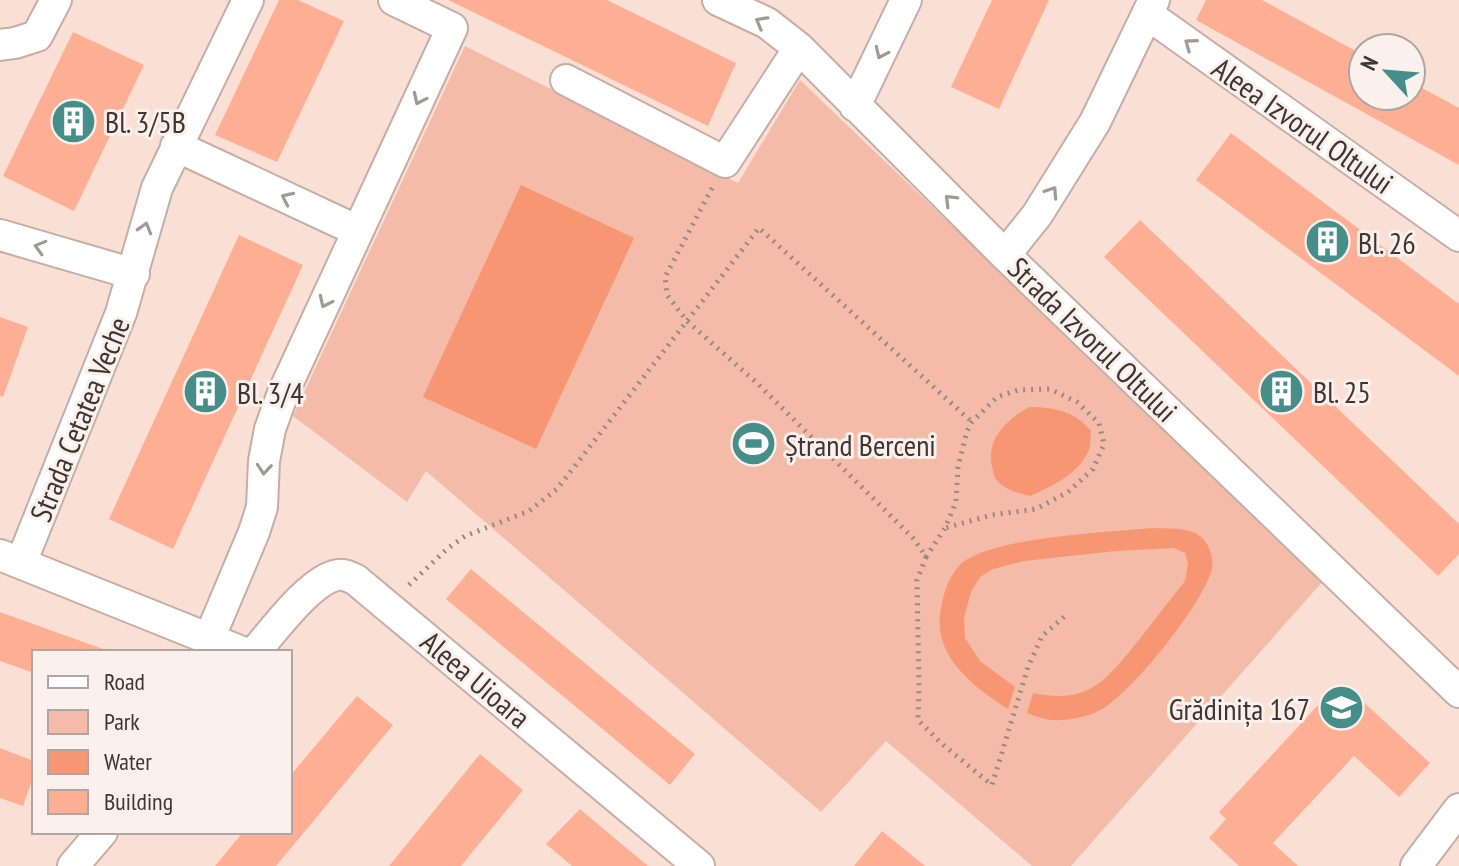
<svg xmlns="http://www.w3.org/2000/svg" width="1459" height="866" font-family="'PT Sans Narrow',sans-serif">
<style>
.green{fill:#f4bca8}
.water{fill:#f69673}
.building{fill:#feaf93}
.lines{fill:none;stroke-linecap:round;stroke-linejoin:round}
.minor-casing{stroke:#c7ada4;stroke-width:34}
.path{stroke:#9a8780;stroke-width:5;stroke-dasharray:2 6;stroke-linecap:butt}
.minor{stroke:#fff;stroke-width:30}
.oneway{stroke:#9f9a98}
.labels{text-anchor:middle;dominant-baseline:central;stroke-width:6;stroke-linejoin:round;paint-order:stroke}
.poi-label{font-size:30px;fill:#3f3531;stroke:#fbf0ec;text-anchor:start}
.street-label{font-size:30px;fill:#3f3531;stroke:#fbf0ec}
</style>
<rect width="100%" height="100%" fill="#fadfd5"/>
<path class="green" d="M465,46L738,183L800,80L1323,581L1071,866H1032L886,741L821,812L426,471L407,502L293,416Z"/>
<path class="water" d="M521,185L634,238L536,449L423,397Z
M1029,407C1053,407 1075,411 1091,431C1090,437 1091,445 1089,450C1079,474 1052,486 1030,496C1018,493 1004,490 996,479C994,477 993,470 992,467C986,439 1006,420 1029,407Z
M1152,528C1168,529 1193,526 1204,540C1210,547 1214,560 1212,569C1202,605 1136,687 1104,708C1090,717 1067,721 1051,720C1043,719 1034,716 1027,713L1033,693C1089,705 1106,680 1138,641C1154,621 1169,601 1185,581L1188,564L1185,553L1174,548L1116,551L1024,561L993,569L980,577L971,592L964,618L965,638L980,661L1015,687L1008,709C975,688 935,658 940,615C942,597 948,577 960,565C988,537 1110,532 1152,528Z"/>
<path class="building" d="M279,0H298L344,21L277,162L215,135Z
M448,0H607L736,63L708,126Z
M992,0H1049L999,109L951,87Z
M1206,0H1262L1363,55V96H1411V82L1459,108V165L1196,20Z
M73,32L144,65L74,211L3,176Z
M1231,133L1459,304V376L1196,180Z
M1140,220L1459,524V554L1438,576L1104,257Z
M239,235L303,265L173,549L109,519Z
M0,317L28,327L3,397L0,396Z
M471,569L695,754L670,785L446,599Z
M0,612L103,649V652H34V673L0,661Z
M1347,687L1430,763L1399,797L1354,756L1273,843L1298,866H1239L1209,838L1226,819L1219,812L1320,703L1326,709Z
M357,696L393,725L276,866H215L243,832H290V776Z
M0,748L34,761V775L23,806L0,798Z
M480,754L523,790L461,866H389Z
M580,809L648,866H572L546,844Z
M882,831L925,866H854Z"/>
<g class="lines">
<defs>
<path id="minor" d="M718,0L767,23L799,48L1005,255L1459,692
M1147,14L1459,236
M0,45L15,43L37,36L56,0
M566,80L725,162L799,48
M855,106L906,0
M176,146L358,231
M0,235L134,274
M1005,255L1037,215L1095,122L1154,0
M0,555L242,652
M21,563L121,313L157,188L248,0
M209,639L254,532L262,507L264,461L270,429L283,393L452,28L394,0
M255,652C274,630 311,579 338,575C345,574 350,577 356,580L699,866
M73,866L102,832
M1416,866L1459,809"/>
</defs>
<use href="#minor" class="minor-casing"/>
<path class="path" d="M712,188L665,277L667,295L687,321L758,384L914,539L926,557L917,580L919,688L918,720L942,744L992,785L1028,667L1042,636L1065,616
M926,557L945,528L956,502L958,467L967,431L972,422L997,397L1018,390L1050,389L1077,402L1099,423L1104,444L1093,469L1068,492L1036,509L992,515L945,528
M409,585L447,549L465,536L529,511L557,489L759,228L972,422"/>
<use href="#minor" class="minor"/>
</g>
<defs><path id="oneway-chevron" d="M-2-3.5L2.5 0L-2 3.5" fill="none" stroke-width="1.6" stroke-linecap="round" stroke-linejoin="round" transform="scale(2)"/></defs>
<g class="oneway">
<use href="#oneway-chevron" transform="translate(761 22) rotate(-151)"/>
<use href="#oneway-chevron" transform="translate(1190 44) rotate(-144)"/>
<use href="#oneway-chevron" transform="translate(881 53) rotate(115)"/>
<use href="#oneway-chevron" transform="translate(419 99) rotate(115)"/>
<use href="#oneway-chevron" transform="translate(1052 192) rotate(-57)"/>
<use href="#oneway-chevron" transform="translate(287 198) rotate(-155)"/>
<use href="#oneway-chevron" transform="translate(950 200) rotate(-135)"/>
<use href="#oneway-chevron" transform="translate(145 228) rotate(-74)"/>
<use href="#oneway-chevron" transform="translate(40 247) rotate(-164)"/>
<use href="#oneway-chevron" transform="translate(325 302) rotate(115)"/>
<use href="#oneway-chevron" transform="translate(264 469) rotate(95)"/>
</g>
<defs>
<symbol id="building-disc" viewBox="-11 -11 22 22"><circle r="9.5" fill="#468e8a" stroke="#fbf0ec"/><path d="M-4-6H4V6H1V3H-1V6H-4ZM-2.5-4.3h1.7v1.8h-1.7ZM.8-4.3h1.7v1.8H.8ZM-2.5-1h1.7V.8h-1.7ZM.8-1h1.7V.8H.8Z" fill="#fff"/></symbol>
<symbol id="stadium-disc" viewBox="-11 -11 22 22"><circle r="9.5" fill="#468e8a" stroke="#fbf0ec"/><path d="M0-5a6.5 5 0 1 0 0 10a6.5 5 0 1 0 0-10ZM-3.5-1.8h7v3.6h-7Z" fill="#fff"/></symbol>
<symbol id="school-disc" viewBox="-11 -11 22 22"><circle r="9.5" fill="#468e8a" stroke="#fbf0ec"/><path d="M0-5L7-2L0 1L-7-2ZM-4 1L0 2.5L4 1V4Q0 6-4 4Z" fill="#fff"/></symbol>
</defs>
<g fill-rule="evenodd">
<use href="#building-disc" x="48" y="96" width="51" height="51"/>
<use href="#building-disc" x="1302" y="216" width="51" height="51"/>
<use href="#building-disc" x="1256" y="366" width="51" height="51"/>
<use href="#building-disc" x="180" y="366" width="51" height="51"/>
<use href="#stadium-disc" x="728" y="418" width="51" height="51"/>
<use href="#school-disc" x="1316" y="682" width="51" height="51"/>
</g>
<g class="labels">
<g class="poi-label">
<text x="105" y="121">Bl. 3/5B</text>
<text x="1358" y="242">Bl. 26</text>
<text x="1313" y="391">Bl. 25</text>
<text x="237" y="392">Bl. 3/4</text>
<text x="785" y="444">Ștrand Berceni</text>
<text x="1310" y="708" text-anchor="end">Grădinița 167</text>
</g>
<g class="street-label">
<text transform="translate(1303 125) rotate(35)">Aleea Izvorul Oltului</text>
<text transform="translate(1093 339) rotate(44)">Strada Izvorul Oltului</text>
<text transform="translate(79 419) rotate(-68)">Strada Cetatea Veche</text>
<text transform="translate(476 679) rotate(40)">Aleea Uioara</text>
</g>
</g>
<rect x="32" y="650" width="260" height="184" fill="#fbf0ec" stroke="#b0a5a1" stroke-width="2"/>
<rect x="48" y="676" width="40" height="12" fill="#ffffff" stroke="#b0a5a1" stroke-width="2"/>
<text x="104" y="690" font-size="24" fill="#3f3531">Road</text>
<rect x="48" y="710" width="40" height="24" fill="#f4bca8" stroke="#b0a5a1" stroke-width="2"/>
<text x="104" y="730" font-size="24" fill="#3f3531">Park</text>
<rect x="48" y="750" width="40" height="24" fill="#f69673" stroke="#b0a5a1" stroke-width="2"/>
<text x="104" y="770" font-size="24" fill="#3f3531">Water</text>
<rect x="48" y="790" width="40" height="24" fill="#feaf93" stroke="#b0a5a1" stroke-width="2"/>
<text x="104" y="810" font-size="24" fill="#3f3531">Building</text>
<g transform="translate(1387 72) rotate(296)"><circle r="38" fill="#fbf0ec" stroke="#b0a5a1" stroke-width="2"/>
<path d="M0-6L14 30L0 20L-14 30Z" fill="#468e8a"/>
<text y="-12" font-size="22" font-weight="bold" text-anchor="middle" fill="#3f3531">N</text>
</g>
</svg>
